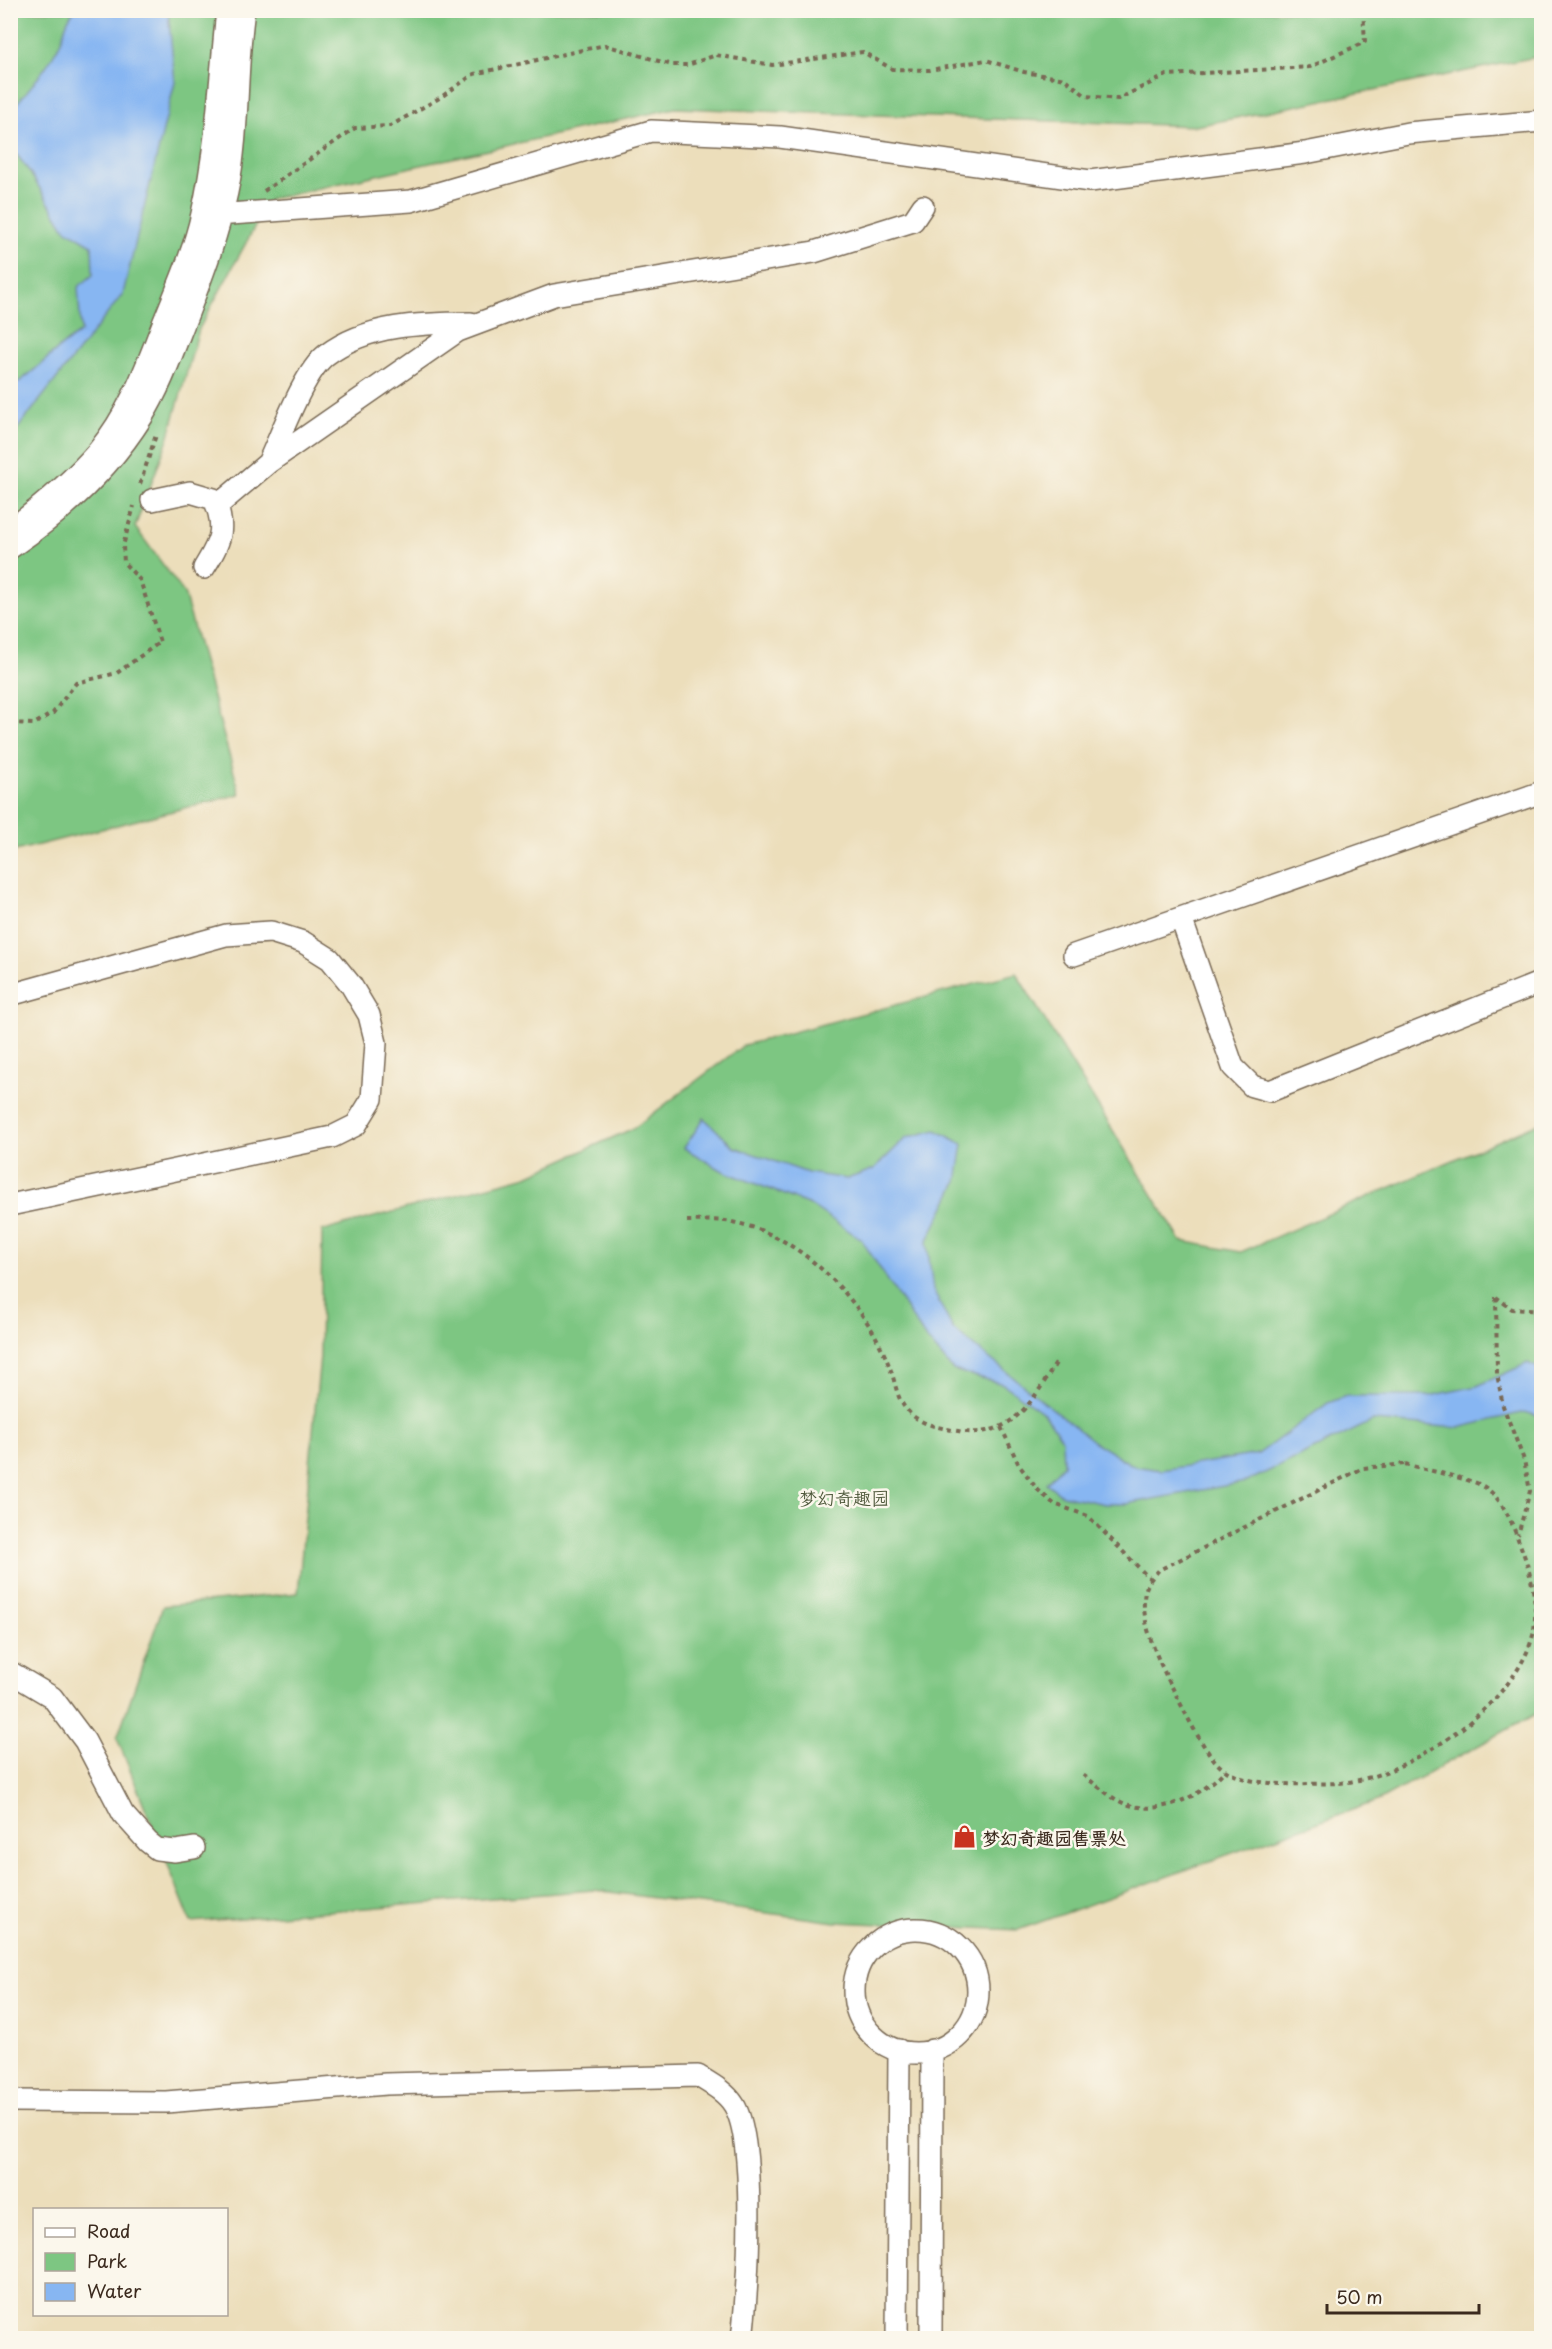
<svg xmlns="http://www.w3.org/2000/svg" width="1552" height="2349" font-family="'Playpen Sans','LXGW WenKai TC',sans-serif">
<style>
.green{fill:#7dc682;stroke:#5c7850;stroke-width:1.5}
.water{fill:#87b6f2;stroke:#617088;stroke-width:1.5}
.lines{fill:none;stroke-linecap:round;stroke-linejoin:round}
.minor-casing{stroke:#796955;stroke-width:24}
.path{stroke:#796955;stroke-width:4;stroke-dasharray:4.5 4.5;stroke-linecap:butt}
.minor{stroke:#fff;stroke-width:21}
.labels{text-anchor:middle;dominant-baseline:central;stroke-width:5;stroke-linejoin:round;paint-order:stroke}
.park-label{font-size:18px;fill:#4f593c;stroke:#fbf7ec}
.poi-label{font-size:18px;font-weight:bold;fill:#3b2a1e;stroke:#fbf7ec;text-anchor:start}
</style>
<rect width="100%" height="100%" fill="#fbf7ec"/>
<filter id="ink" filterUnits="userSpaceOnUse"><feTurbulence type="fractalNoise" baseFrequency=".0167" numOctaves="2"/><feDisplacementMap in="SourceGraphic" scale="12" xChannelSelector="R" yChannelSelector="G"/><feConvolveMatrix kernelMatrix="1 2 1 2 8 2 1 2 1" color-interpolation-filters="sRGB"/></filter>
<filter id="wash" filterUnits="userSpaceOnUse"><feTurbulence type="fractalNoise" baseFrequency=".008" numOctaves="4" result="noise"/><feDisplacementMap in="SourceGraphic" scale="24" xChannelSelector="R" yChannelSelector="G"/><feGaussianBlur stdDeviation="1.35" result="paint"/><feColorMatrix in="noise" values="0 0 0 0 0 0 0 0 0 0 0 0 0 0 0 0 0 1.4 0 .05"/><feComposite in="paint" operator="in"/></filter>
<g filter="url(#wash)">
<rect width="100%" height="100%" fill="#ecdebb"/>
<path class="green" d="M11,11H1541V56L1196,126L675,108L270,199L199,329L168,439L135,527L184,593L240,794L11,852Z
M1016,973L1181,1241L1241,1252L1541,1122V1711L1380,1800L1018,1930L835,1922L594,1890L191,1922L117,1738L163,1606L298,1593L320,1356L322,1231L527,1176L634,1128L744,1045Z"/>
<path class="water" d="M74,11H168L175,82L123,294L11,437V379L19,382C41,366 58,346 81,332L78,287L93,275L92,245L65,229L29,171L11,147V110C28,91 44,72 57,49C66,35 62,25 74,11Z
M704,1118L734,1147L808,1173L847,1179L874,1169L906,1138L936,1130L963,1144L957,1182L927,1242L933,1290L953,1329L1094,1442L1134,1466L1161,1470L1258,1454L1328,1403L1346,1396H1429L1477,1386L1528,1363L1541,1369V1417L1525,1412L1458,1428L1373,1421L1246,1482L1126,1504H1105L1062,1495L1046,1483L1063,1465L1062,1439L1045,1414L1003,1384L953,1370L924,1336L861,1239L810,1205L723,1171L684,1148Z"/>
</g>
<g filter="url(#ink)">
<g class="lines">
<defs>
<path id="minor" d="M202,216L411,201L651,131L780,137L1090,181L1305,153L1408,133L1542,121
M268,463C281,436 303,373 326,355C367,324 422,323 471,323
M152,500L190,492L214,499C227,529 220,542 204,568
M217,506L268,463L458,331L554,295L814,252L913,221L923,206
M10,530C41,507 73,480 98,451C127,416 143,376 159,334C174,295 193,255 202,214C217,148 220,78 227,10
M10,548C62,513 108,471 142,417C162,385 174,348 188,313C203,274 218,234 227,192C240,132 235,71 244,10
M1181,918L1233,1067L1252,1086L1270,1091L1542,982
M1074,955L1542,792
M10,995L226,935L271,932L303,942L330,959L351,985L369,1015L376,1043L372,1099L356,1125L332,1137L10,1205
M10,1672L52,1697L85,1741L123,1814L148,1842L157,1849L175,1851L194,1848
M854 1991a62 62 0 1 1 124 0a62 62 0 1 1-124 0Z
M10,2101L166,2102L386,2084L698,2076C711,2084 726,2092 734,2105C757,2142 748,2292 742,2338
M897,2338L899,2050
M931,2338L932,2050"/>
</defs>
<use href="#minor" class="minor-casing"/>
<path class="path" d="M10,20L17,10
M264,191L355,128L390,126L441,97L474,74L605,45L672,65H688L716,55L772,65L863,52L892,69L930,70L986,60L1024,72L1065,79L1086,96L1118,99L1167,75L1310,67L1365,42L1363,10
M140,484L156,435
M10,723L34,724L53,713L76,683L117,673L160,642L140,580L124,563L123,546L134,506
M687,1221C701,1221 718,1219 732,1222C793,1233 845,1284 875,1335C880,1345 886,1357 890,1368C896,1383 896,1398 907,1410C917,1422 932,1426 947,1429C1008,1443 1028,1409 1056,1363
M1496,1297L1497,1374L1503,1406L1524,1460L1530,1491L1518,1535
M1496,1297L1512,1309L1542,1311
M1001,1427L1019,1465L1037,1489L1054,1504L1088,1516L1151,1580
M1405,1464C1422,1469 1471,1479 1483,1486C1504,1499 1513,1526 1521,1547C1531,1572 1539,1608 1533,1635C1516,1702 1419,1769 1354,1781C1340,1784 1324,1783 1309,1784C1286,1785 1244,1784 1225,1770C1206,1758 1183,1708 1172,1687C1159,1663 1134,1610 1148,1584C1150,1579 1155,1575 1159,1570L1363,1468Z
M1083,1775C1094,1783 1105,1793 1117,1800C1153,1820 1201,1798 1225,1770"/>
<use href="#minor" class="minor"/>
</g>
</g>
<defs>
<symbol id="shop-bare" viewBox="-9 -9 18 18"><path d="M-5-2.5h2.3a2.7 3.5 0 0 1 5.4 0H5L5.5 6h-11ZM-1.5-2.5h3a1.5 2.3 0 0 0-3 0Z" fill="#c8321e" stroke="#fbf7ec" stroke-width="2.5" paint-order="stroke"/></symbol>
</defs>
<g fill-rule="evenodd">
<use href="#shop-bare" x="948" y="1820" width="33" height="33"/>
</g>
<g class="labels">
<g class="park-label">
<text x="844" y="1497">梦幻奇趣园</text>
</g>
<g class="poi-label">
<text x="982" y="1837">梦幻奇趣园售票处</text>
</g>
</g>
<rect width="1552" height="2349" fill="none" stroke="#fbf7ec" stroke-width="36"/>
<rect x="33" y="2208" width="195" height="108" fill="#fbf7ec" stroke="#aea59a" stroke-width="1.5"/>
<rect x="45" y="2228" width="30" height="9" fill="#ffffff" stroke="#aea59a" stroke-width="1.5"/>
<text x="87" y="2238" font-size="18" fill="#3b2a1e">Road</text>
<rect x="45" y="2253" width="30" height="18" fill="#7dc682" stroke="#aea59a" stroke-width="1.5"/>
<text x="87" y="2268" font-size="18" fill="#3b2a1e">Park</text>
<rect x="45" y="2283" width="30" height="18" fill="#87b6f2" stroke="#aea59a" stroke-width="1.5"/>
<text x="87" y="2298" font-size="18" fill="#3b2a1e">Water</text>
<path d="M1327 2304v9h152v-9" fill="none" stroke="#3b2a1e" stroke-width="3"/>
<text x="1336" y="2304" font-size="18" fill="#3b2a1e" stroke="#fbf7ec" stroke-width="4.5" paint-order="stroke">50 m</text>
</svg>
